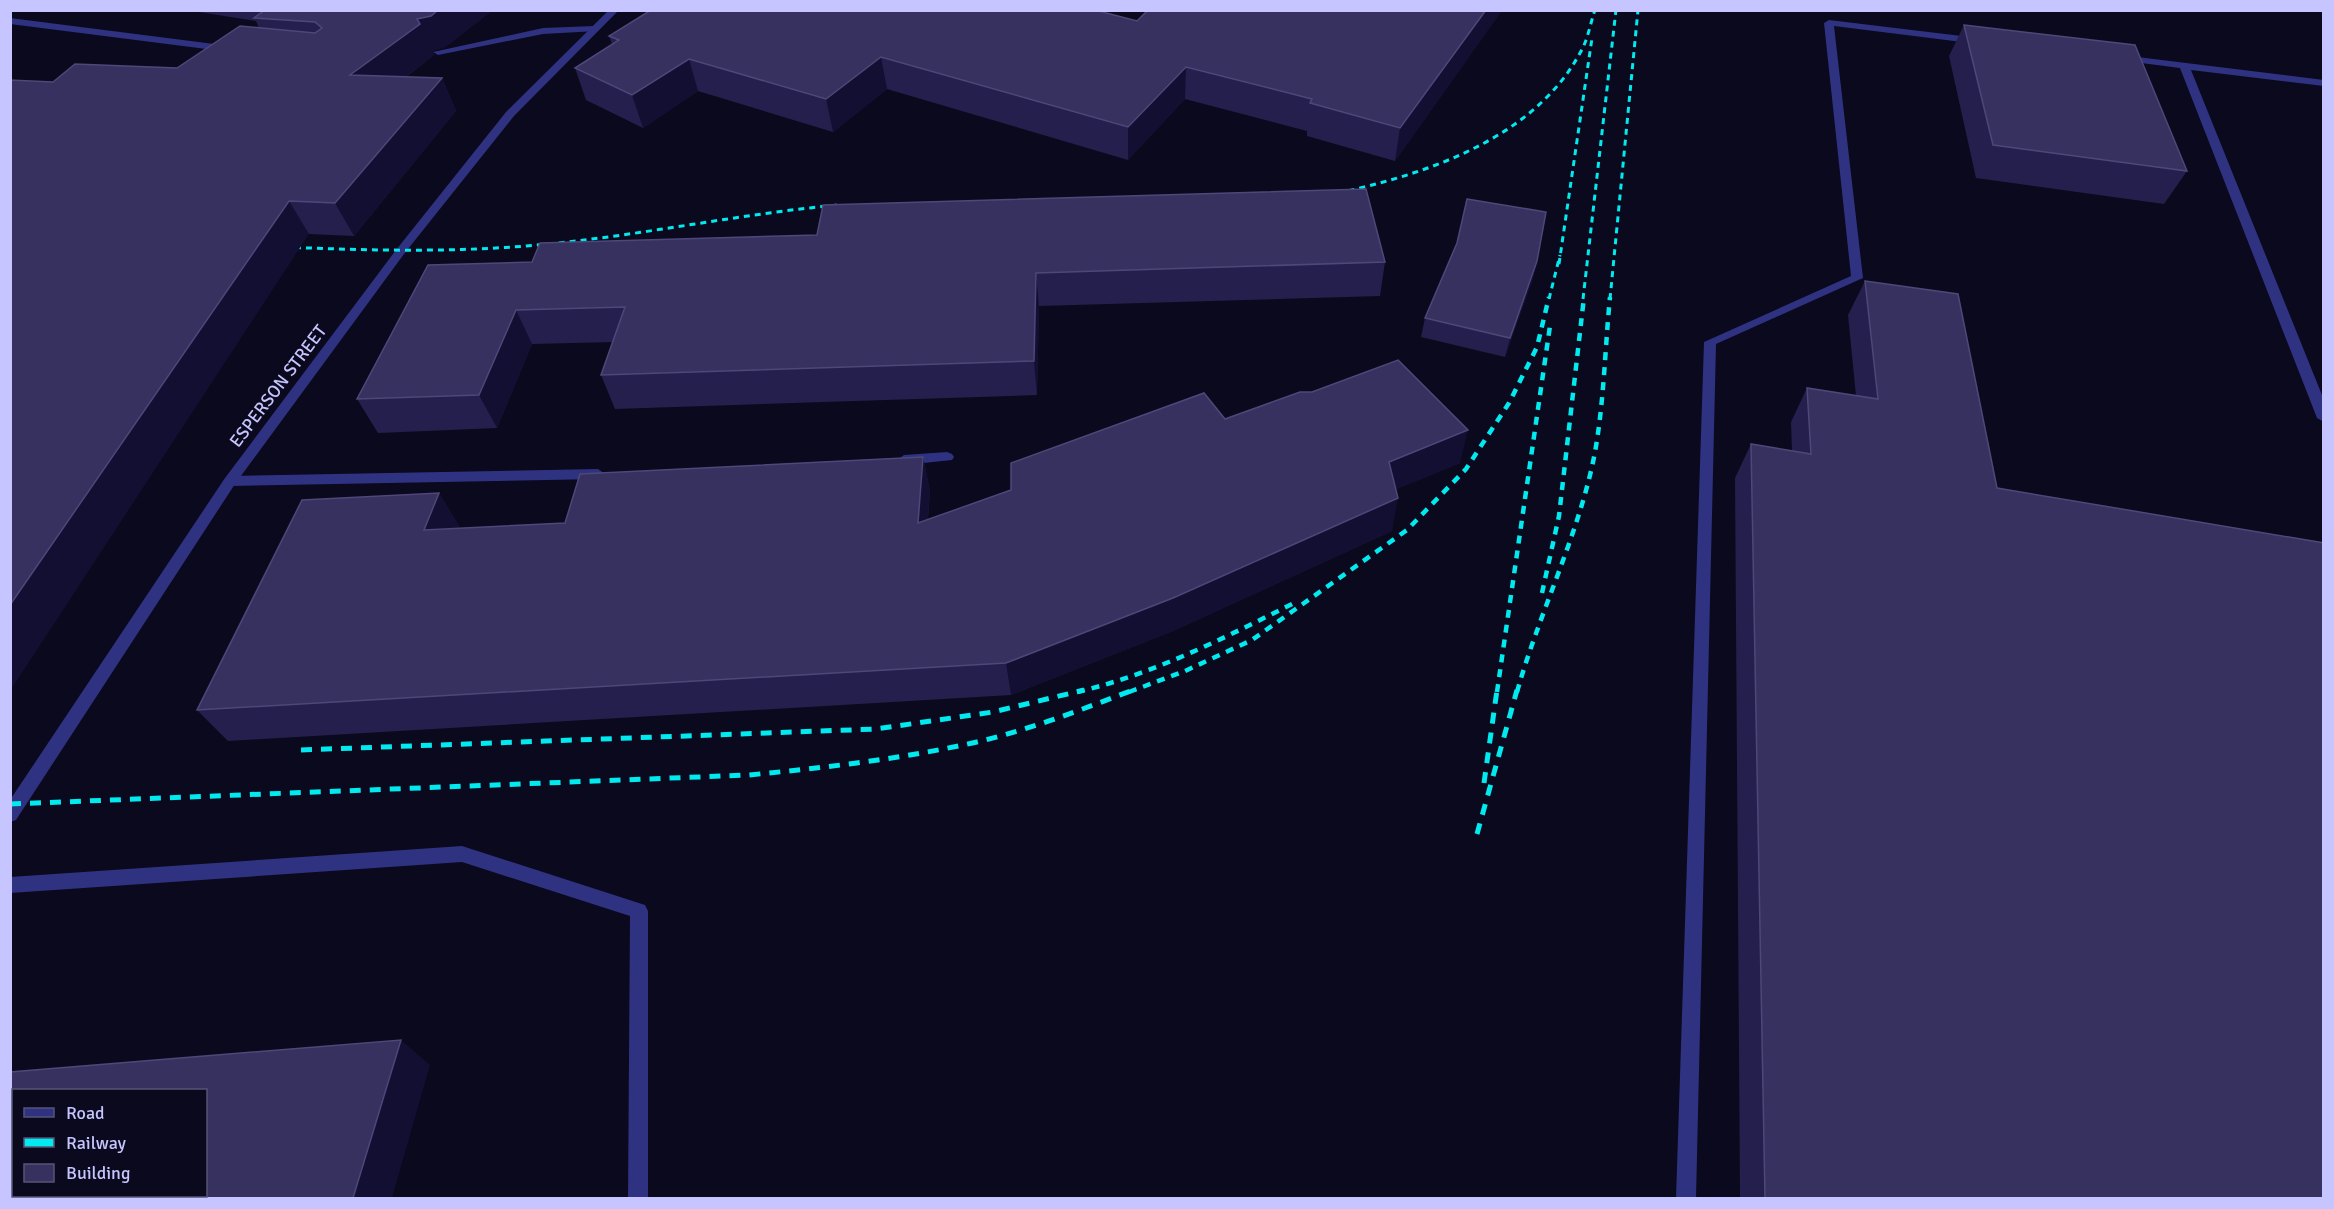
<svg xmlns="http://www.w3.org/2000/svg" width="2334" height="1209" font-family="Signika,sans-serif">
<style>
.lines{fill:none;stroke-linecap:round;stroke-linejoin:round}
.service{fill:#2f3281;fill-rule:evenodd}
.minor{fill:#2f3281;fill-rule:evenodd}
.rail-far2{stroke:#00eaf0;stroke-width:3;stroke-dasharray:6 5;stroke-linecap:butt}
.rail-far1{stroke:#00eaf0;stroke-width:4.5;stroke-dasharray:8 7;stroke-linecap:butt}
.rail{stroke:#00eaf0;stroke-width:5;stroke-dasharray:11 9;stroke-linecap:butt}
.wall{fill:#251f4d}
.shaded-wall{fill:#130f32}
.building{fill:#373160;stroke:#4d4879;stroke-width:1.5;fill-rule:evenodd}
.labels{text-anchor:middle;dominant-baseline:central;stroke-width:6;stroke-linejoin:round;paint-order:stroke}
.street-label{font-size:18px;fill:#c7c5ff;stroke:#0b091d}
</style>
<rect width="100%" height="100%" fill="#0b091d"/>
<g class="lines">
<path class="service" d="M10,18L230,46L235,49L230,52L10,24Z
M1829,20L1978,38L1983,41L1978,44L1834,26L1863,278L1716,344L1696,1198H1676L1704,342L1851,276L1824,23Z
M594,26L597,27V31L543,34L438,55L433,52L543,28Z
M2121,55L2324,80V86L2191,70L2324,400V422L2317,418L2180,68L2118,60V56Z
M947,452L952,454L954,457L952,460L904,465L897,460L904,455Z
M598,469L605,474L598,479L230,486L223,481L230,476Z
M462,846L645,905L648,911V1198H628L630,916L462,862L10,893V877Z"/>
<path class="minor" d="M609,10H619L514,116L404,254L235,484L16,820L10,822V800L225,478L396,250L506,112Z"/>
<path class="rail-far2" d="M1338,193C1427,174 1534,138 1580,53C1588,40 1590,24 1595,10
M284,247C378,251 473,253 567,242C658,232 748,213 839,205
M1559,264L1592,38
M1549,299L1560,255
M1583,299L1616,10
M1610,299L1638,10"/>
<path class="rail-far1" d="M1542,593L1559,516L1584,297
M1077,692C1154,674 1224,638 1294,603
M1129,692L1185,671L1252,640L1407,530L1466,469L1509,403L1537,347L1549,297
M1497,692L1550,326
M1517,692C1539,613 1580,532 1595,452C1604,402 1605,348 1610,297"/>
<path class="rail" d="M301,750L876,729L993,712L1084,690
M1484,783L1497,690
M10,804L749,775C821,768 892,760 963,745C1021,733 1078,711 1133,690
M1477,834L1517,690"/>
</g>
<path class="wall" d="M186,10H493L445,47L432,51L434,55L406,77L442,78L456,111L354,236L309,234L53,82L177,68L259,28L256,21Z
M1502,10L1395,161L1307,136V131L1185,99L1128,160L887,89L833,132L698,91L643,128L586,100L575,68L612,44L609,36Z
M1964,25L2187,171L2164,204L1976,178L1949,56Z
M1537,261L1532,281L1505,357L1421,337L1425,318Z
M1385,262L1380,296L1039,306L1037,395L615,409L601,375L613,342L532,344L497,428L378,433L357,399L428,265Z
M1865,281L1997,488L2324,1198H1740L1735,478L1751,444L1792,451L1791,422L1807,388L1856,396L1848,315Z
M1225,419L1460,463L1396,489L1392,531L1173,631L1011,695L228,741L197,710L439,493L459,526L458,528L565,523L923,457L930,491L928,519Z"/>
<path class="shaded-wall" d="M438,10H493L445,47L432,51L434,55L366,107L350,75L417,19Z
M1486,10H1502L1395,161L1400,128Z
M881,57L887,89L833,132L826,99Z
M689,59L698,91L643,128L632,95Z
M1186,67L1185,99L1128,160V127Z
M442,78L456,111L354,236L335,203Z
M289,201L309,234L10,691V605Z
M1537,261L1532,281L1505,357L1510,338Z
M1036,273L1039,306L1037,395L1034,361Z
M516,310L532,344L497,428L479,395Z
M1468,430L1460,463L1383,495L1389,462Z
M923,457L930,491L925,555L918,523Z
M439,493L459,526L445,563L424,530Z
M1398,498L1392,531L1173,631L1011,695L1006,663Z
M401,1040L430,1065L392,1198H353Z"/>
<path class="building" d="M265,10H438L431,16L417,19L420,24L350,75L442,78L335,203L289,201L10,605V80L53,82L75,64L177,68L240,26L315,33L322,28L315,22L254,18Z
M651,10H1095L1137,21L1148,10H1486L1400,128L1310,103L1312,99L1186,67L1128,127L881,57L826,99L689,59L632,95L575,68L619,40L609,36Z
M1964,25L2135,45L2187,171L1993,145Z
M1366,189L1385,262L1036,273L1034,361L601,375L625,307L516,310L479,395L357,399L428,265L532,262L540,243L817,235L823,205Z
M1467,199L1546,212L1537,261L1510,338L1425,318L1457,243Z
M1865,281L1958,294L1997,488L2324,543V1198H1765L1751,444L1811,454L1807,388L1878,399Z
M1398,360L1468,430L1389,462L1398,498L1173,598L1006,663L197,710L302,500L439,493L424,530L565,523L580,474L923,457L918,523L1011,490V463L1204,393L1225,419L1300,392H1312Z
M401,1040L353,1198H10V1072ZM14,1090H206V1196H14Z"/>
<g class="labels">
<g class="street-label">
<text transform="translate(278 386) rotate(-53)">ESPERSON STREET</text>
</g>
</g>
<rect width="2334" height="1209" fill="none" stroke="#c7c5ff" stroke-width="24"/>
<rect x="12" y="1089" width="195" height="108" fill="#0b091d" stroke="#565477" stroke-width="1.5"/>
<rect x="24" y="1108" width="30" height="9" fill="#2f3281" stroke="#565477" stroke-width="1.5"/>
<text x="66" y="1119" font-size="18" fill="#c7c5ff">Road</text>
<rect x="24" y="1138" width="30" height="9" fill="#00eaf0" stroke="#565477" stroke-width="1.5"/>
<text x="66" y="1149" font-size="18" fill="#c7c5ff">Railway</text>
<rect x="24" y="1164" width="30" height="18" fill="#373160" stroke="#565477" stroke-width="1.5"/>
<text x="66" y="1179" font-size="18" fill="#c7c5ff">Building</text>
</svg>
